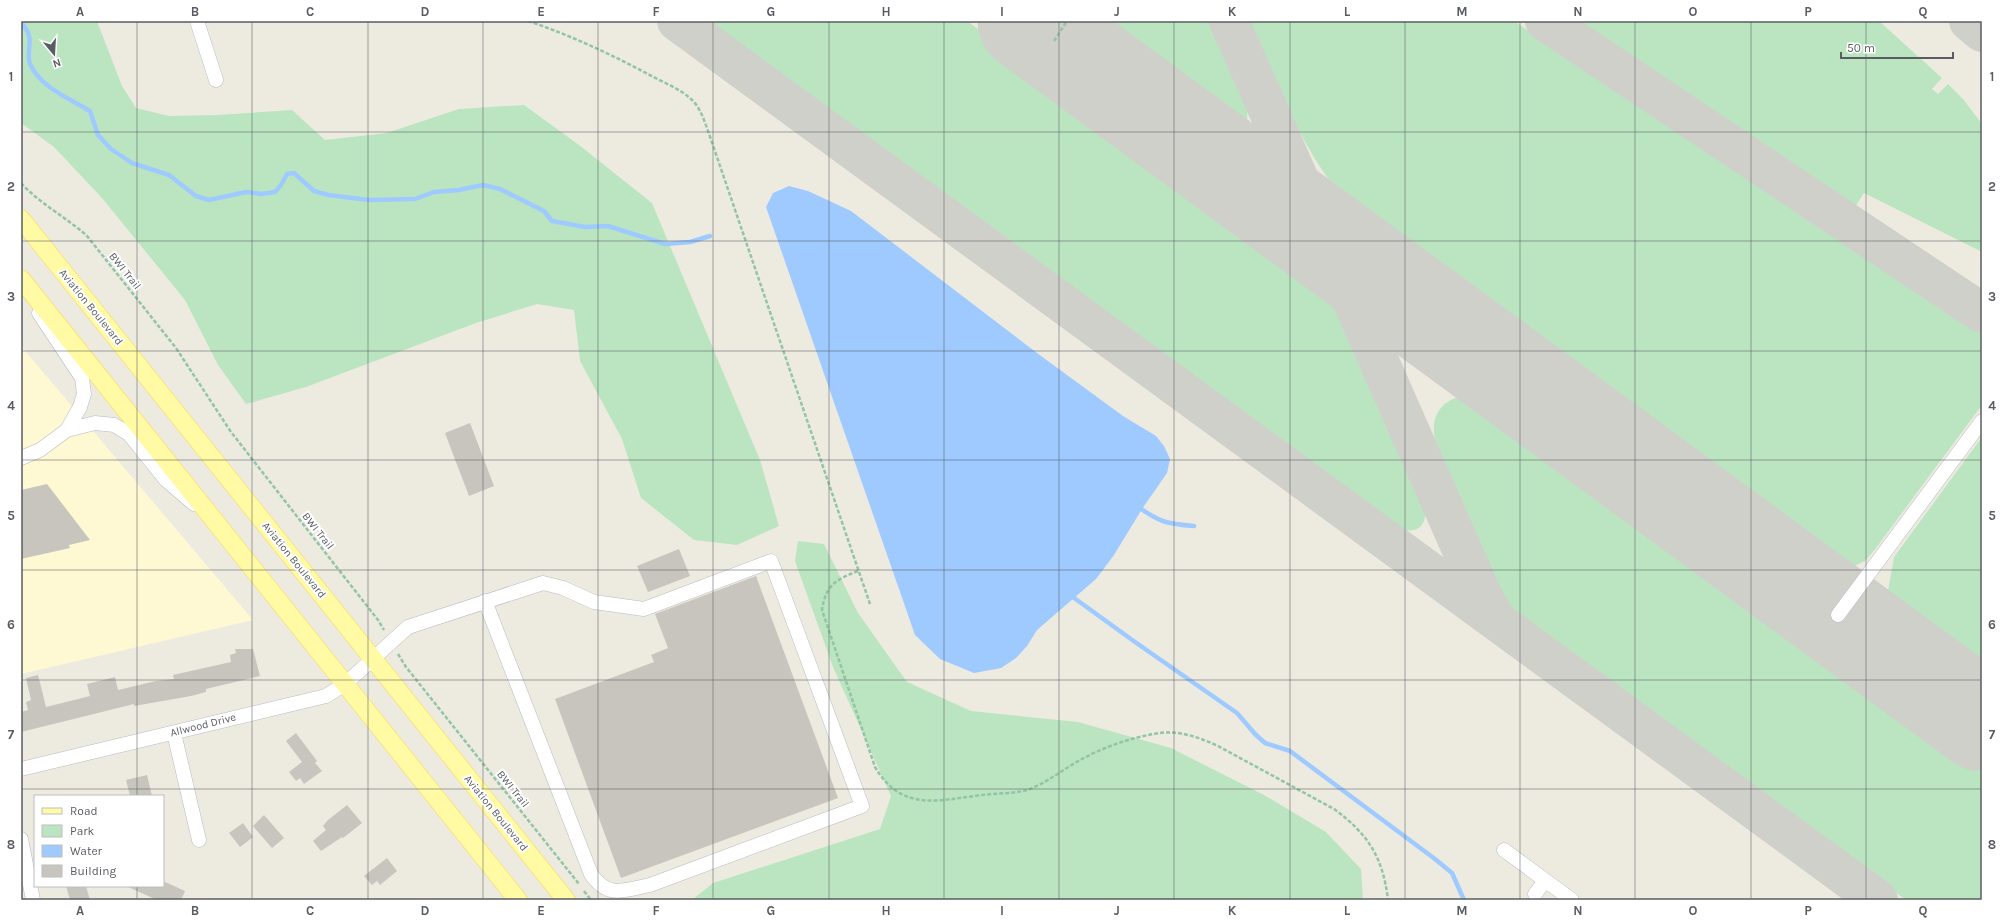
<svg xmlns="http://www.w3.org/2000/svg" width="2003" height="921" font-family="Karla,sans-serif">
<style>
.commercial{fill:#fff9d3}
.green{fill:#bbe5c0}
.water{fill:#9ecaff}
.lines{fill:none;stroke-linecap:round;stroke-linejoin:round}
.stream{stroke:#9ecaff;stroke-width:4.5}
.taxiway{stroke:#d0d0ca;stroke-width:40}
.runway{stroke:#d0d0ca;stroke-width:101}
.building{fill:#c7c5bd}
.minor-casing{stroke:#b8bac0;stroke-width:15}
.major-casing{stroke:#f5d951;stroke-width:19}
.path{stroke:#93c4a6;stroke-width:2.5;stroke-dasharray:4 2;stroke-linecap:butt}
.minor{stroke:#fff;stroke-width:14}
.major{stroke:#fffaa3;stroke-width:18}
.grid{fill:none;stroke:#595c62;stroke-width:1;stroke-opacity:0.55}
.labels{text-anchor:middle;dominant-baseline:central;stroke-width:4;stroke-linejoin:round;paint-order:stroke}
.street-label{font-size:11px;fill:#595c62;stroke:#fff}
.neatline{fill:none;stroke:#595c62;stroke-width:1.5}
.grid-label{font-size:13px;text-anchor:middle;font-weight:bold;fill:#595c62}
</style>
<rect width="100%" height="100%" fill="#edebe0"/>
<path class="commercial" d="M21,346L253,620L21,674Z"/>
<path class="green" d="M21,21H97L122,86L136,108L169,116L217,115L292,110L325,140L387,133L459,109L524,105L579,145L652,203L760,460L779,526L737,545L694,540L641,498L622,439L580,361L574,310L537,304L476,323L306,387L246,404L218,365L185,300L102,198L54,147L21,123Z
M705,21H967L1326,286L1333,298L1423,500C1431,525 1417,539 1393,525Z
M1085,21H1212C1223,46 1251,94 1247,120C1240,127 1232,128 1223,124Z
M1249,21H1514L1982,334V405L1876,548L1865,561L1837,574L1392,244C1373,226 1351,209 1335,188C1297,138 1274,78 1249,21Z
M1575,21H1879L1942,78L1932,89L1938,94L1948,84L1963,99L1982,124V252L1864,193L1855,207Z
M1465,395L1484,398L1982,765V900H1906L1515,614L1502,595L1435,440C1430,416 1441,400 1465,395Z
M1982,437V680L1885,608L1894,557Z
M798,541L824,544L858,613L907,682L971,711L1078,722L1171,748L1264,795L1326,832L1361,869L1363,900H692L713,883L880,829L891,796L833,667L795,561Z"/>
<path class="water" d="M789,186L808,191L851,211L1041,356L1123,416L1156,436L1164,446L1170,459L1167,473L1142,509L1114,555L1096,579L1037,630L1027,646L1016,658L1001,668L974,673L940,659L915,635L766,207L773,193Z"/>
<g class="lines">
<path class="stream" d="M21,23C37,38 25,50 30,64C40,87 70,99 90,111L98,135L111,149L132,163L169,175L196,196L209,200L246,192L261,194L275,192L281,185L287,174L294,173L314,191L328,195L369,200L415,199L434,192L459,190L483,185L500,189L544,211L552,221L585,227L608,226L665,244L690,242L710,236
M1137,506C1159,522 1167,524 1194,526
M1070,595L1135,642L1237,713L1255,734L1265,743L1290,751L1435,859L1452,873L1464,900"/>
<path class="taxiway" d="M677,21L1878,900
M1229,21L1463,552L1483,597L1494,616
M1545,21L1982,313
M1969,21L1982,32"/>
<path class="runway" d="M1028,21L1982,721"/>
</g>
<path class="building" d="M470,423L494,486L469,496L445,433Z
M47,484L90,540L69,545L70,548L21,559V490Z
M679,549L690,576L648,592L637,566Z
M756,576L838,798L621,878L555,699L654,662L651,655L668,648L655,614Z
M235,649H253L260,676L206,689V692L191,696L134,706V704L21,732V712L28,710L26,702L31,700L26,678L38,675L46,707L90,696L87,684L115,677L118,690L156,681L174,679L173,675L231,662L230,655L236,653Z
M296,733L317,761L315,763L322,771L304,784L300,778L296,781L289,772L302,762L286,741Z
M147,775L152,796H130L126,780Z
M347,805L362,823L343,838L342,837L321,851L313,841L326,830L323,826L328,820Z
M264,815L284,838L272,848L253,826Z
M243,823L253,837L240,847L229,833Z
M387,858L397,871L380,885L377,881L372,885L364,876Z
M163,881L185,891L181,900H157L126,886H163Z
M66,886H86L90,900H70Z"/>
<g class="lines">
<defs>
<path id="minor" d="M197,21L216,80
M39,313L82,378L84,394L80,407L67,430L95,423L114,425L129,434L166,480L194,504
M21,458L40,450L67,430
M1838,615L1982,421
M174,733L199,840
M21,769L326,696L345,684L408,627L543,583L563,588L594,602L644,609L771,561L862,806L650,885C624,890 608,899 591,874L485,601
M21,839L33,900
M1504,850L1572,900
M1535,894L1545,881"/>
<path id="major" d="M21,219L566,900
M21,279L518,900"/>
</defs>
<use href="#minor" class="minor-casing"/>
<use href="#major" class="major-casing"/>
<path class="path" d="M528,21C570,35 610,54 648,74C662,82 679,88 691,99C699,106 703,117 707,128L870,604
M1054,41L1067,21
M21,183C40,204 66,217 87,236L176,348L231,432L378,620L384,630
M858,571C835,580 826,585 822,610L875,767C902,813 939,800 982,795C997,793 1013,794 1027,790C1047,783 1062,770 1080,760C1102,748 1129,738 1154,734C1177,729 1198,737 1218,746L1334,809C1368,834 1383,857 1388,900
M398,654L406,667L579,884
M584,891L591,900"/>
<use href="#minor" class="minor"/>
<use href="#major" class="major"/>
</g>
<path class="grid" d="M137,21V796M252,21V900M368,21V900M483,21V900M598,21V900M713,21V900M829,21V900M944,21V900M1059,21V900M1174,21V900M1290,21V900M1405,21V900M1520,21V900M1635,21V900M1751,21V900M1866,21V900M21,132H1982M21,241H1982M21,351H1982M21,460H1982M21,570H1982M21,680H1982M21,789H1982M137,886V900"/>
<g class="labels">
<g class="street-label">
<text transform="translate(125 271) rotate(51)">BWI Trail</text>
<text transform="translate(91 307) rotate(51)">Aviation Boulevard</text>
<text transform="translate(318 531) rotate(52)">BWI Trail</text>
<text transform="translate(294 560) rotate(51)">Aviation Boulevard</text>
<text transform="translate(203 725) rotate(-14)">Allwood Drive</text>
<text transform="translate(513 789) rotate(51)">BWI Trail</text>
<text transform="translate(496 813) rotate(51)">Aviation Boulevard</text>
</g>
</g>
<rect width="2003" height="921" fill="none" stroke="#ffffff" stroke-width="44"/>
<rect x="34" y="795" width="130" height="92" fill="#ffffff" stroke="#bdbec0"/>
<rect x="42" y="808" width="20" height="6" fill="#fffaa3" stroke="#bdbec0"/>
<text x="70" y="815" font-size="12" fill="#595c62">Road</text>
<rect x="42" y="825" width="20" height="12" fill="#bbe5c0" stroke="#bdbec0"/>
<text x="70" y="835" font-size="12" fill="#595c62">Park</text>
<rect x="42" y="845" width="20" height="12" fill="#9ecaff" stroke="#bdbec0"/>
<text x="70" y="855" font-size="12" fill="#595c62">Water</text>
<rect x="42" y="865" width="20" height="12" fill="#c7c5bd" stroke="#bdbec0"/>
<text x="70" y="875" font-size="12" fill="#595c62">Building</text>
<g transform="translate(54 54) rotate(162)" stroke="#ffffff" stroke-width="3" paint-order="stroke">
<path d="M0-3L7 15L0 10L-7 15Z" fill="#595c62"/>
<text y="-6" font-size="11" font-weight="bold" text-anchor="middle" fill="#595c62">N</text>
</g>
<path d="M1841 52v6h112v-6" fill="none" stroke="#595c62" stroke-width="2"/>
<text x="1847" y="52" font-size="12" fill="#595c62" stroke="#ffffff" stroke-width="3" paint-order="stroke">50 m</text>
<rect x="22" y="22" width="1959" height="877" class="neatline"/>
<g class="grid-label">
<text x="80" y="16">A</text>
<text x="195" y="16">B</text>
<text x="310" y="16">C</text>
<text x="425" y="16">D</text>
<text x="541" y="16">E</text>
<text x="656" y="16">F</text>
<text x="771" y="16">G</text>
<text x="886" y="16">H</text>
<text x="1002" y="16">I</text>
<text x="1117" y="16">J</text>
<text x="1232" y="16">K</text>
<text x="1347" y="16">L</text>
<text x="1462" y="16">M</text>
<text x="1578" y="16">N</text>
<text x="1693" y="16">O</text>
<text x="1808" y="16">P</text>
<text x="1923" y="16">Q</text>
<text x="11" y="81">1</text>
<text x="1992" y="81">1</text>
<text x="11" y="191">2</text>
<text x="1992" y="191">2</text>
<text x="11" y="301">3</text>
<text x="1992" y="301">3</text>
<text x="11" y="410">4</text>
<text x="1992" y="410">4</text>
<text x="11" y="520">5</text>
<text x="1992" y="520">5</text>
<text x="11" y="629">6</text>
<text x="1992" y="629">6</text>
<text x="11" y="739">7</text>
<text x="1992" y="739">7</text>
<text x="11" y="849">8</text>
<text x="1992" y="849">8</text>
<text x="80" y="915">A</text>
<text x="195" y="915">B</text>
<text x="310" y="915">C</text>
<text x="425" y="915">D</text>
<text x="541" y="915">E</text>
<text x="656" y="915">F</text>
<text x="771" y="915">G</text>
<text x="886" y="915">H</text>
<text x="1002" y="915">I</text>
<text x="1117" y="915">J</text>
<text x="1232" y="915">K</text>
<text x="1347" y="915">L</text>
<text x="1462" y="915">M</text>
<text x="1578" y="915">N</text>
<text x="1693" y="915">O</text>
<text x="1808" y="915">P</text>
<text x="1923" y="915">Q</text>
</g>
</svg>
